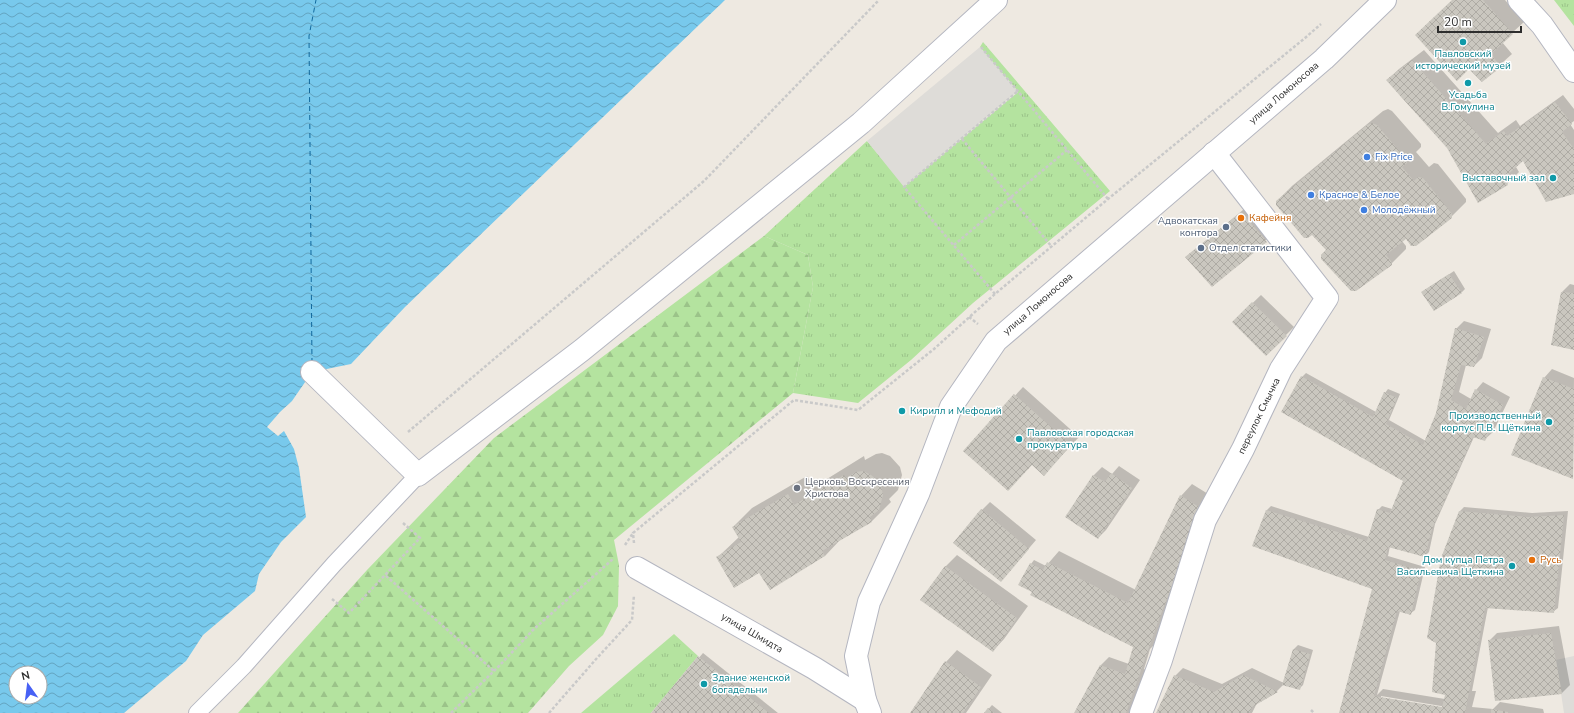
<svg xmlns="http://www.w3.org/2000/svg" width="1574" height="713" font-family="'Nunito Sans',sans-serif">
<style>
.grass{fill:url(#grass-tufts)}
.forest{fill:url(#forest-firs)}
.plaza{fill:#dedcd8}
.water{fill:url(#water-waves);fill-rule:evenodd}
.shadow{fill:#0003;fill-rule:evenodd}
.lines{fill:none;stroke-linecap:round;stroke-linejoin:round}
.ferry{stroke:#11699e;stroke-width:1;stroke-dasharray:5 4;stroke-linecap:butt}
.building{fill:url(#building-cross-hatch)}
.service-casing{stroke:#b4b6c0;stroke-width:18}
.minor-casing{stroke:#b4b6c0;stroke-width:24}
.tertiary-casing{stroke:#b4b6c0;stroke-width:24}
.path{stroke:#c9c9c9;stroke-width:2.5;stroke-dasharray:3 2;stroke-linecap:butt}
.service{stroke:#fff;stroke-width:16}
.minor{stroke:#fff;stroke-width:22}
.tertiary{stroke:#fff;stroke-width:22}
.culture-dot{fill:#0f9aa8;stroke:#fff;stroke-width:1.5}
.shop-dot{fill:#3f7fe0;stroke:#fff;stroke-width:1.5}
.food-dot{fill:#e8710a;stroke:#fff;stroke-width:1.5}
.service-dot{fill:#5c6f8a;stroke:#fff;stroke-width:1.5}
.worship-dot{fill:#6b7280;stroke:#fff;stroke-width:1.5}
.labels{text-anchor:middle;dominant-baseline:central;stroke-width:3;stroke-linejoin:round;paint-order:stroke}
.culture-label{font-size:10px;fill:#0d838f;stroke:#fff;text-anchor:end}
.street-label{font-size:10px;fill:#2e2e2e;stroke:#fff}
.shop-label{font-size:10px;fill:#366cbe;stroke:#fff;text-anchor:start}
.food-label{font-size:10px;fill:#c56008;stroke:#fff;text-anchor:start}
.service-label{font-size:10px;fill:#4e5e75;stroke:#fff;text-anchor:end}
.worship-label{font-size:10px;fill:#5b616d;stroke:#fff;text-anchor:start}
</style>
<defs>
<pattern id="grass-tufts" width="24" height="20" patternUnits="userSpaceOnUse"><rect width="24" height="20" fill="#b4e39f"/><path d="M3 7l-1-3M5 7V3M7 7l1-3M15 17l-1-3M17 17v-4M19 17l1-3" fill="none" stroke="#9bc389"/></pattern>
<pattern id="forest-firs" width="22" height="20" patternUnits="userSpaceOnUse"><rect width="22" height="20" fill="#b4e39f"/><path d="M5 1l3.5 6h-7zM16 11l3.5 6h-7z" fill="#9bc389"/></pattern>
<pattern id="water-waves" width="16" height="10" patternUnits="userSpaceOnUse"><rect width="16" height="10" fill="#78c9ec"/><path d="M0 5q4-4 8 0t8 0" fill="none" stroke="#63a4c0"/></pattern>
<pattern id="building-cross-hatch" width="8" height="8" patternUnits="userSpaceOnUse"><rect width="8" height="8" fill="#cac7bf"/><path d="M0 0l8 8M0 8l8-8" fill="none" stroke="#aeaba4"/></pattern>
</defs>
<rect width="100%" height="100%" fill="#eee9e1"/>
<path class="grass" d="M1554,0H1574V26Z
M983,42L1110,191L973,303L911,360L858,403L793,393L813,287L808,255L764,236L867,141L905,186L1018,92L980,47Z
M674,634L698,656L651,713H581Z"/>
<path class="forest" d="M764,236L808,255L813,287L793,393L614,540L619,565L618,606L603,635L569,666L528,713H238L367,570L494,438Z"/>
<path class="plaza" d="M980,47L1018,91L904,187L867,141Z
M1574,656V713H1564L1556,660Z"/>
<path class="water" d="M0,0H725L405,307L351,364L312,372L292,401L280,412L267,427L278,436L284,431L294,449L299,468L306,517L281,542L259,574L255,591L203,635L186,661L124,713H0ZM16,673H40V697H16Z"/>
<path class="shadow" d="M1453,0H1505L1524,22L1502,42L1512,54L1482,81Z
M1424,50L1498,133L1516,120L1520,126L1563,95L1574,109V121L1570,124L1574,130V193L1523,159L1516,167L1519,172L1507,184L1448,147L1387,80L1399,69ZM1502,173L1508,182H1505Z
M1388,109L1392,111L1421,144V147L1416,152L1429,167L1434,163L1438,164L1466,199V202L1451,217L1406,238L1402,241L1406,246V249L1391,264L1327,250L1312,234L1277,201L1292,186L1383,111Z
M1249,205L1274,233L1212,286L1186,257Z
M1454,271L1465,289L1462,292L1427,289Z
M1570,284L1574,285V349L1562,292Z
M1261,295L1294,327L1266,355L1233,322Z
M1464,321L1491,329L1482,358L1474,366L1466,365L1459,392L1471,399L1476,390L1483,382L1510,397L1493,432L1484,440L1474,437L1435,524L1429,552L1425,556L1390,546L1388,556L1425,567L1415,610L1411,613L1400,611L1377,695L1383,689L1445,699L1460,511L1464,507L1532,513L1568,511L1558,608L1554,611L1488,607L1472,691H1476L1472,707L1493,709L1500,702L1543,709L1544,713H1340L1373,588L1253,545L1267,510L1271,506L1369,537L1378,510L1382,506L1392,509L1404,480L1302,377L1306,373L1376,412L1385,393L1388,389L1400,394L1389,420L1426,441L1437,413L1456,329ZM1381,696L1447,707L1446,709L1381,698Z
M1552,369L1574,378L1573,478L1544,378Z
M1023,387L1079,437L1052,466L964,451Z
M882,453L890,456L900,467L902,475L898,490L889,499L891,502L872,521L841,539L825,556L760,571L718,557L739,537L733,527L752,508L807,476L814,487L864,456L865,460L876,454Z
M1119,466L1140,480L1106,530L1098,538L1067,517L1094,475L1102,467L1112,474Z
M1192,484L1213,497L1158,641L1150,649L1144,669L1146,670L1131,713H1075L1101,665L1109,657L1129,664L1134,647L1035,587L1031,564L1034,560L1046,566L1059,551L1136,590L1181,496Z
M990,502L1036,540L1001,581L982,510Z
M957,555L1028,606L1004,639L993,651L945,567Z
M1559,626L1570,685L1562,693L1489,641L1497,633Z
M1298,645L1313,650L1303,685L1299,689L1284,684L1277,691L1257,703L1252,713H1157L1175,676L1183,668L1222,684L1252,668L1284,683L1294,649Z
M957,650L992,675L966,713H911L946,662Z
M703,653L778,713H652Z
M992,705L1002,713H985Z"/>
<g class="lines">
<path class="ferry" d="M312,363L309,36L316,0"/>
</g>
<path class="building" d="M1452,0H1483L1513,34L1491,54L1501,67L1482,82L1469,69L1457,81L1415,35Z
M1412,60L1486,144L1504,131L1507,136L1555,102L1572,124L1562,132L1574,149V194L1546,202L1523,161L1504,178L1508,185L1478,203L1447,148L1386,80Z
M1372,123L1377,125L1406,159L1407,163L1402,167L1414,181L1418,177L1423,178L1452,214V218L1416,246H1411L1406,239L1386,255L1391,261L1392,265L1356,291H1351L1321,259V255L1326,250L1312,235L1308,238H1304L1276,205V201L1367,125Z
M1241,212L1267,242L1212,287L1185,257Z
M1449,274L1462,293L1434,311L1421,292Z
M1561,292L1574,293V350L1551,345Z
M1252,302L1287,336L1266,356L1232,322Z
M1455,328L1484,337L1474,367L1461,365L1451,400L1466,409L1475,389L1503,405L1485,441L1473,437L1432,529L1425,557L1388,547L1385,560L1421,571L1411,615L1397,611L1374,696L1442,707L1445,695L1432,692L1436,643L1427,638L1441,558L1459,511L1528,517L1564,515L1554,613L1485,608L1465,713H1339L1372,589L1252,546L1266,510L1367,541L1377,509L1390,513L1403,481L1281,412L1301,376L1373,417L1384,392L1397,398L1386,424L1423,445L1436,413Z
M1543,377L1574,389L1573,479L1511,455Z
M1014,394L1071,445L1044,476L1032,465L1008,491L963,451Z
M863,471L871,475L876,479L881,486L883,495L879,510L870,517L872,522L822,551L825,556L770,590L759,573L734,588L716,557L741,542L732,527L788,494L794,505L844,475L846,478L856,472Z
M1111,473L1132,488L1098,539L1065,517L1093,475L1105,482Z
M1180,495L1202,509L1159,619L1126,713H1074L1100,665L1125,674L1133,647L1030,595L1032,592L1018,585L1030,563L1043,570L1047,562L1128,603Z
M981,509L1029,549L1001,582L953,543Z
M945,566L1017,618L993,652L920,600Z
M1551,633L1562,694L1495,701L1488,640Z
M1293,649L1310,654L1300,690L1282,685Z
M698,656L769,713H651Z
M945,661L981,687L963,713H910Z
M1174,675L1214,692L1243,675L1278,692L1252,707L1249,713H1156Z
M988,708L994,713H984Z
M1491,709L1508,712V713H1491Z"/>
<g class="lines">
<defs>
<path id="service" d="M197,713L244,666L334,564L418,475"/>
<path id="minor" d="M1519,0L1542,25L1574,71
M312,372L418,475L582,350L861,123L996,0
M637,568L814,668L865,700
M1141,713L1161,660L1205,520L1243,449L1281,369L1327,298L1214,153"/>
<path id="tertiary" d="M870,713L865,700L856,656L869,602L918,494L951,407L996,341L1324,59L1385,0"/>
</defs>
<use href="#service" class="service-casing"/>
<use href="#minor" class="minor-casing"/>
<use href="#tertiary" class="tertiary-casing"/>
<path class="path" d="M981,47L1108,199
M962,139L1052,247
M954,245L1067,150
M995,294L904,187L1018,91
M969,317L978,324
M408,432L704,181L879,0
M403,523L420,538L385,575L494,671
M634,543L633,533L794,400L858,410L934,349L995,294L1108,199L1305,38L1321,24
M625,545L633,533
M332,599L349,613L385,575
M1311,710L1314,713
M451,713L499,666L534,629L613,559
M549,713L597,658L632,620L634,595"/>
<use href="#service" class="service"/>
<use href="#minor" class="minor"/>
<use href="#tertiary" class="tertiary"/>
</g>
<g class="culture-dot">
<circle cx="1463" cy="42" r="4"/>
<circle cx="1468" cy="83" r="4"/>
<circle cx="1553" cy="178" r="4"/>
<circle cx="902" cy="411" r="4"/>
<circle cx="1549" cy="422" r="4"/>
<circle cx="1019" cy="439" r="4"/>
<circle cx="1512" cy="566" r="4"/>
<circle cx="704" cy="684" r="4"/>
</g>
<g class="shop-dot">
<circle cx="1367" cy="157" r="4"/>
<circle cx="1311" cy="195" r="4"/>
<circle cx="1364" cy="210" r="4"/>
</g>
<g class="food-dot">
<circle cx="1241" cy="218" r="4"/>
<circle cx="1532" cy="560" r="4"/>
</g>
<g class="service-dot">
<circle cx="1226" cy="227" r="4"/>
<circle cx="1201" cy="248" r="4"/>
</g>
<circle class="worship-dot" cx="797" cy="488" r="4"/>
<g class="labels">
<g class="culture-label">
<text x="1463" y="54" text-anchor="middle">Павловский<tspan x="1463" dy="12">исторический музей</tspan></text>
<text x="1468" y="95" text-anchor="middle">Усадьба<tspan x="1468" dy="12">В.Гомулина</tspan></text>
<text x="1545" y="178">Выставочный зал</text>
<text x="910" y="411" text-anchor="start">Кирилл и Мефодий</text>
<text x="1541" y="416">Производственный<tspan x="1541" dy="12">корпус П.В. Щёткина</tspan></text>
<text x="1027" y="433" text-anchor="start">Павловская городская<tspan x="1027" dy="12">прокуратура</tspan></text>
<text x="1504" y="560">Дом купца Петра<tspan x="1504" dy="12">Васильевича Щеткина</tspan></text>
<text x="712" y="678" text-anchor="start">Здание женской<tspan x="712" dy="12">богадельни</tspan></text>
</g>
<g class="street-label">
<text transform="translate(1284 93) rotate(-41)">улица Ломоносова</text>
<text transform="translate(1038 304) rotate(-41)">улица Ломоносова</text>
<text transform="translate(1259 416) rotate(-64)">переулок Смычка</text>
<text transform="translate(752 633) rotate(30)">улица Шмидта</text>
</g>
<g class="shop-label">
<text x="1375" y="157">Fix Price</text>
<text x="1319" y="195">Красное &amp; Белое</text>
<text x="1372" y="210">Молодёжный</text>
</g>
<g class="food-label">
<text x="1249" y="218">Кафейня</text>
<text x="1540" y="560">Русь</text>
</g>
<g class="service-label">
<text x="1218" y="221">Адвокатская<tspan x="1218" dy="12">контора</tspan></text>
<text x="1209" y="248" text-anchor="start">Отдел статистики</text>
</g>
<g class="worship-label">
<text x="805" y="482">Церковь Воскресения<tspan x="805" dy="12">Христова</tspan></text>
</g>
</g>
<g transform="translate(28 685) rotate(346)"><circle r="19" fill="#ffffff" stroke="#ababab"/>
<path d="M0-3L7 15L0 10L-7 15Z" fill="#4761f5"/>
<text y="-6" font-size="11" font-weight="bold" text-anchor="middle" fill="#2e2e2e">N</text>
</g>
<path d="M1438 26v6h83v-6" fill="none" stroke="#2e2e2e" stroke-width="2"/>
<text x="1444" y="26" font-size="12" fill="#2e2e2e" stroke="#ffffff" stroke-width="3" paint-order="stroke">20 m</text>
</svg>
